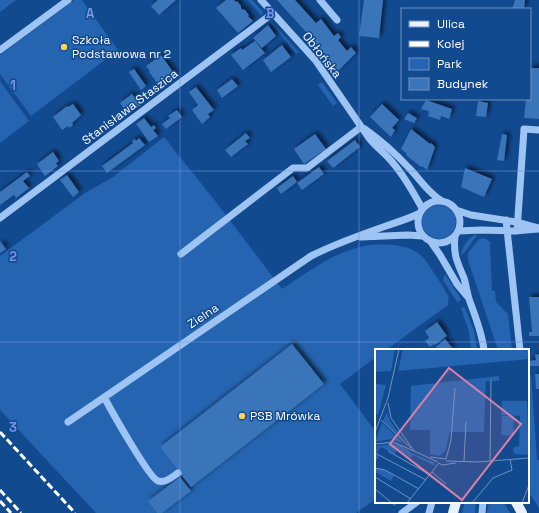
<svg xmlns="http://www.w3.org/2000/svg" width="539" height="513" font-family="'Space Grotesk',sans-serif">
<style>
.green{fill:#2464b0}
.building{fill:#3a74b9;filter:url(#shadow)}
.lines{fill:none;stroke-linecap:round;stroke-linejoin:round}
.minor{stroke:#9dc4f2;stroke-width:7}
.major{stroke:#e8f1ff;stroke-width:10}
.rail{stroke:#fff;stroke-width:3;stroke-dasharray:7 3;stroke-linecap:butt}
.grid{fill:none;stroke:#7795e8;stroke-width:1;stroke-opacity:0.55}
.poi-dot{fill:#ffcf5e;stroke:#124a90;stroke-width:1.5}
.labels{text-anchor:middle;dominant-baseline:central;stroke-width:3;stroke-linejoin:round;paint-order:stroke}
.poi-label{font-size:12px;fill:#fff;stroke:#124a90;text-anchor:start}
.street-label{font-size:12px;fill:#fff;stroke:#124a90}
.inset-road{fill:none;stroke:#7192bc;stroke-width:1}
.view{fill:#dd80a5;fill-opacity:0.15;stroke:#dd80a5;stroke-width:2}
.inset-edge{fill:none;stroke:#fff;stroke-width:2}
.grid-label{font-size:13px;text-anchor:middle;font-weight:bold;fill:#7795e8;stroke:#124a90;stroke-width:3;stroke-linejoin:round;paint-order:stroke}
</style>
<defs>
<filter id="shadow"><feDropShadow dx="3" dy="-3" stdDeviation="2" flood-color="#0009"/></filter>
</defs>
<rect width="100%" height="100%" fill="#124a90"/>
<path class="green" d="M0,0H16L0,12Z
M74,0H82L118,50L31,116L0,74V55Z
M247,0H252L263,12L262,16Z
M271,21L299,52L296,54L270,22Z
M0,81L29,121L0,143Z
M322,82L337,103L333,106L318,85Z
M164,137L216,202L282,289C315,267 351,239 393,245C414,248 421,252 432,270C437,278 444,287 448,296C449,299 448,302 448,305L386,350H376V357L340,384L376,432V499L356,513H96L0,410V256L85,193L113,177Z
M422 222a17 17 0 1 1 34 0a17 17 0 1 1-34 0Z
M478,234L475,238L464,253L461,255C463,245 468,237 478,234Z
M485,238L490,242L492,291H495L496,302L508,314L512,350H498L468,260V253L479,239Z
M445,274L461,299L460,301L457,302L443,280Z
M463,307L465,308L474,331L477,350H471L469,332L461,308Z
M528,375H531L537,460H539V508L530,494L528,489Z
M465,502H476L475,513H462Z
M489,502H504L510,513H487Z"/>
<path class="building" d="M158,0H176L159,15L151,6Z
M226,0H234L236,2L237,1L241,6V8L243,10L244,9L249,15L248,16L253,21L238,33L216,8Z
M277,0H295L316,23L321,19L334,36L338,33L341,37L338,40L347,51L351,47L356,53L338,71L306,32Z
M364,0H383L379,38L359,36Z
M515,0H525L524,9H512Z
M268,25L276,36L262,48L253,38Z
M255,41L265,53L243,70L231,55L241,48L242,50Z
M282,45L291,57L271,72L263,60Z
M161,55L176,76L161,88L149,72L150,71L146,66Z
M530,68H539V119L524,118L526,99H530Z
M134,69L146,86L141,90L129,72Z
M232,79L238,86L222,98L217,90Z
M196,87L214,110L208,114L210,117L202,124L192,110L198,105L189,92Z
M132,94L141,105L128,115L120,103Z
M426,100L452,109L449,119L441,116L440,120L428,116L429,111L421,109Z
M478,101L488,103L486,117L476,116Z
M73,104L81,115L72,123L73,125L69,128L68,126L62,130L53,117L67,106L68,107Z
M382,104L399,120L392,128L395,130L391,137L370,117Z
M177,110L182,117L166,129L162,124L170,118L168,116Z
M408,113L417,118L414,123L404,119Z
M144,118L151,127L154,125L156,128L153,130L158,136L149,142L136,124Z
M411,129L430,144L431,143L435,147L427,170L422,166L421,167L406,155L407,154L401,149Z
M246,133L250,138L245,141L248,144L231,157L225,150Z
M315,134L326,149L304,164L294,149Z
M502,134L507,135L504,161L497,160Z
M139,138L145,145L107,173L102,166L133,143L132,141L135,139L136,141Z
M355,140L360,147L333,168L327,161Z
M53,152L59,161L56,163L58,166L45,176L37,164Z
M319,167L324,174L302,190L297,183Z
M465,168L492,179L484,197L461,187Z
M27,172L30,176L23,181L29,188L16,198L14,195L0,205V192Z
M67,175L79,192L73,197L60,180Z
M293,176L297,182L281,194L277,188Z
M0,241L6,249L0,253Z
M529,297H539V336H529V332H532Z
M437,322L447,336L435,345L434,344L430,347L425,341L429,338L425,331Z
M445,339L454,350H439L436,347Z
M292,344L324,384L191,487L160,447Z
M539,354V366H530V361L536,360L535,355Z
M535,374H539V389H536Z
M180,477L191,491L162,513H157L148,501Z
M391,502H399L394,506Z"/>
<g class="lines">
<path class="minor" d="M261,0L316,61L369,138C376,147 386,154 393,163C405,177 413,192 422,208
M320,0L337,20
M0,50L68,0
M365,129C379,139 397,155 409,168C420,179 428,193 442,201
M418 222a21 21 0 1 1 42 0a21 21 0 1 1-42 0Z
M456,210L471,215L516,222L539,228
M0,218L273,13
M506,220L520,350
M458,231L481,230L515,231L538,229
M517,231L524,129L539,130
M455,236C453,254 457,262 464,278C466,285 467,292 469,299C475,316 482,332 484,350
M361,237L408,235L422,236
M431,242L440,255L457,284L467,296
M181,254L293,168H307L361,127
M104,397C111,410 149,478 158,481C166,483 172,477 178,473
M68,422L311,256C335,244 360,235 386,226C397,222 408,219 418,214
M402,513L417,502
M429,513L432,502
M482,513L483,502"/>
<path class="major" d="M516,502L522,513
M453,513L456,502"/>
<path class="rail" d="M0,432L75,513
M0,490L21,513
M0,501L11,513"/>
</g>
<path class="grid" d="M180,0V513M359,0V513M0,171H539M0,342H539"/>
<g class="poi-dot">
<circle cx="64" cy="47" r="4"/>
<circle cx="242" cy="416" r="4"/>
</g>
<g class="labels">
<g class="poi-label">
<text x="72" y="40">Szkoła<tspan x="72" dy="14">Podstawowa nr 2</tspan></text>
<text x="250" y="416">PSB Mrówka</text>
</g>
<g class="street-label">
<text transform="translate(322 55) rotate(52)">Obłońska</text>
<text transform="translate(130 107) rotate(-37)">Stanisława Staszica</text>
<text transform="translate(203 316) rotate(-34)">Zielna</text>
</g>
</g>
<g transform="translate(375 349)">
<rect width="154" height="154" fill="#124a90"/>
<path d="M0,0H20L16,22L0,23ZM28,0H154V10L23,22ZM124,27V32H111L109,83H75L70,103L64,107L55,105V81H35L36,37ZM0,35L11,36L3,66L0,64ZM127,52H152L154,106L139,105L138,99L144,97L145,67L126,66ZM12,63L15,72L32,95L8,72ZM127,67H139L138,87L126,86ZM7,74L23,89L28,94L16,90L0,93ZM14,93L27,97L38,105L59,113L60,117L38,106L36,109L23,100L20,105L6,98L1,105L4,107L0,114V99L2,97L19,95L30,100L17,94L0,97ZM0,119H5L19,126L16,132L0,123Z" fill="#2464b0"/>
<path class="inset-road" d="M154,37V69M13,54L16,69L39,102M6,71L36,99M0,83L13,49L24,0M0,95L18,93L39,102M13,102L55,126M39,102L63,113M0,104L51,131M55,108L71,110M71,110L76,91L80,39M71,112L103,113L154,109M89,112L91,73M115,112L116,31M64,114L67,116L81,114M0,119L10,121L44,140M57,123L71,135M0,128L36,150M0,140L17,154M32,154L64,114M97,154L118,129L137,121L135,110M147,154L154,136"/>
<path class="view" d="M74,19L146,75L87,151L15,95Z"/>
<rect width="154" height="154" class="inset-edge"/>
</g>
<g class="grid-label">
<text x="90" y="18">A</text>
<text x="270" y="18">B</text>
<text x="13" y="90">1</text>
<text x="13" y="261">2</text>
<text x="13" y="432">3</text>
</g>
<rect x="401" y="8" width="130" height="92" fill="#124a90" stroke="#7192bc"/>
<rect x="409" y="21" width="20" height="6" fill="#e8f1ff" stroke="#7192bc"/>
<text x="437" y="28" font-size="12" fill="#ffffff">Ulica</text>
<rect x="409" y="41" width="20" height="6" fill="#ffffff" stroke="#7192bc"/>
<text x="437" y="48" font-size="12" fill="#ffffff">Kolej</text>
<rect x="409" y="58" width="20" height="12" fill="#2464b0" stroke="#7192bc"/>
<text x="437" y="68" font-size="12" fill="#ffffff">Park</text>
<rect x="409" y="78" width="20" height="12" fill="#3a74b9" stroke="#7192bc"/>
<text x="437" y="88" font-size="12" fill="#ffffff">Budynek</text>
</svg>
